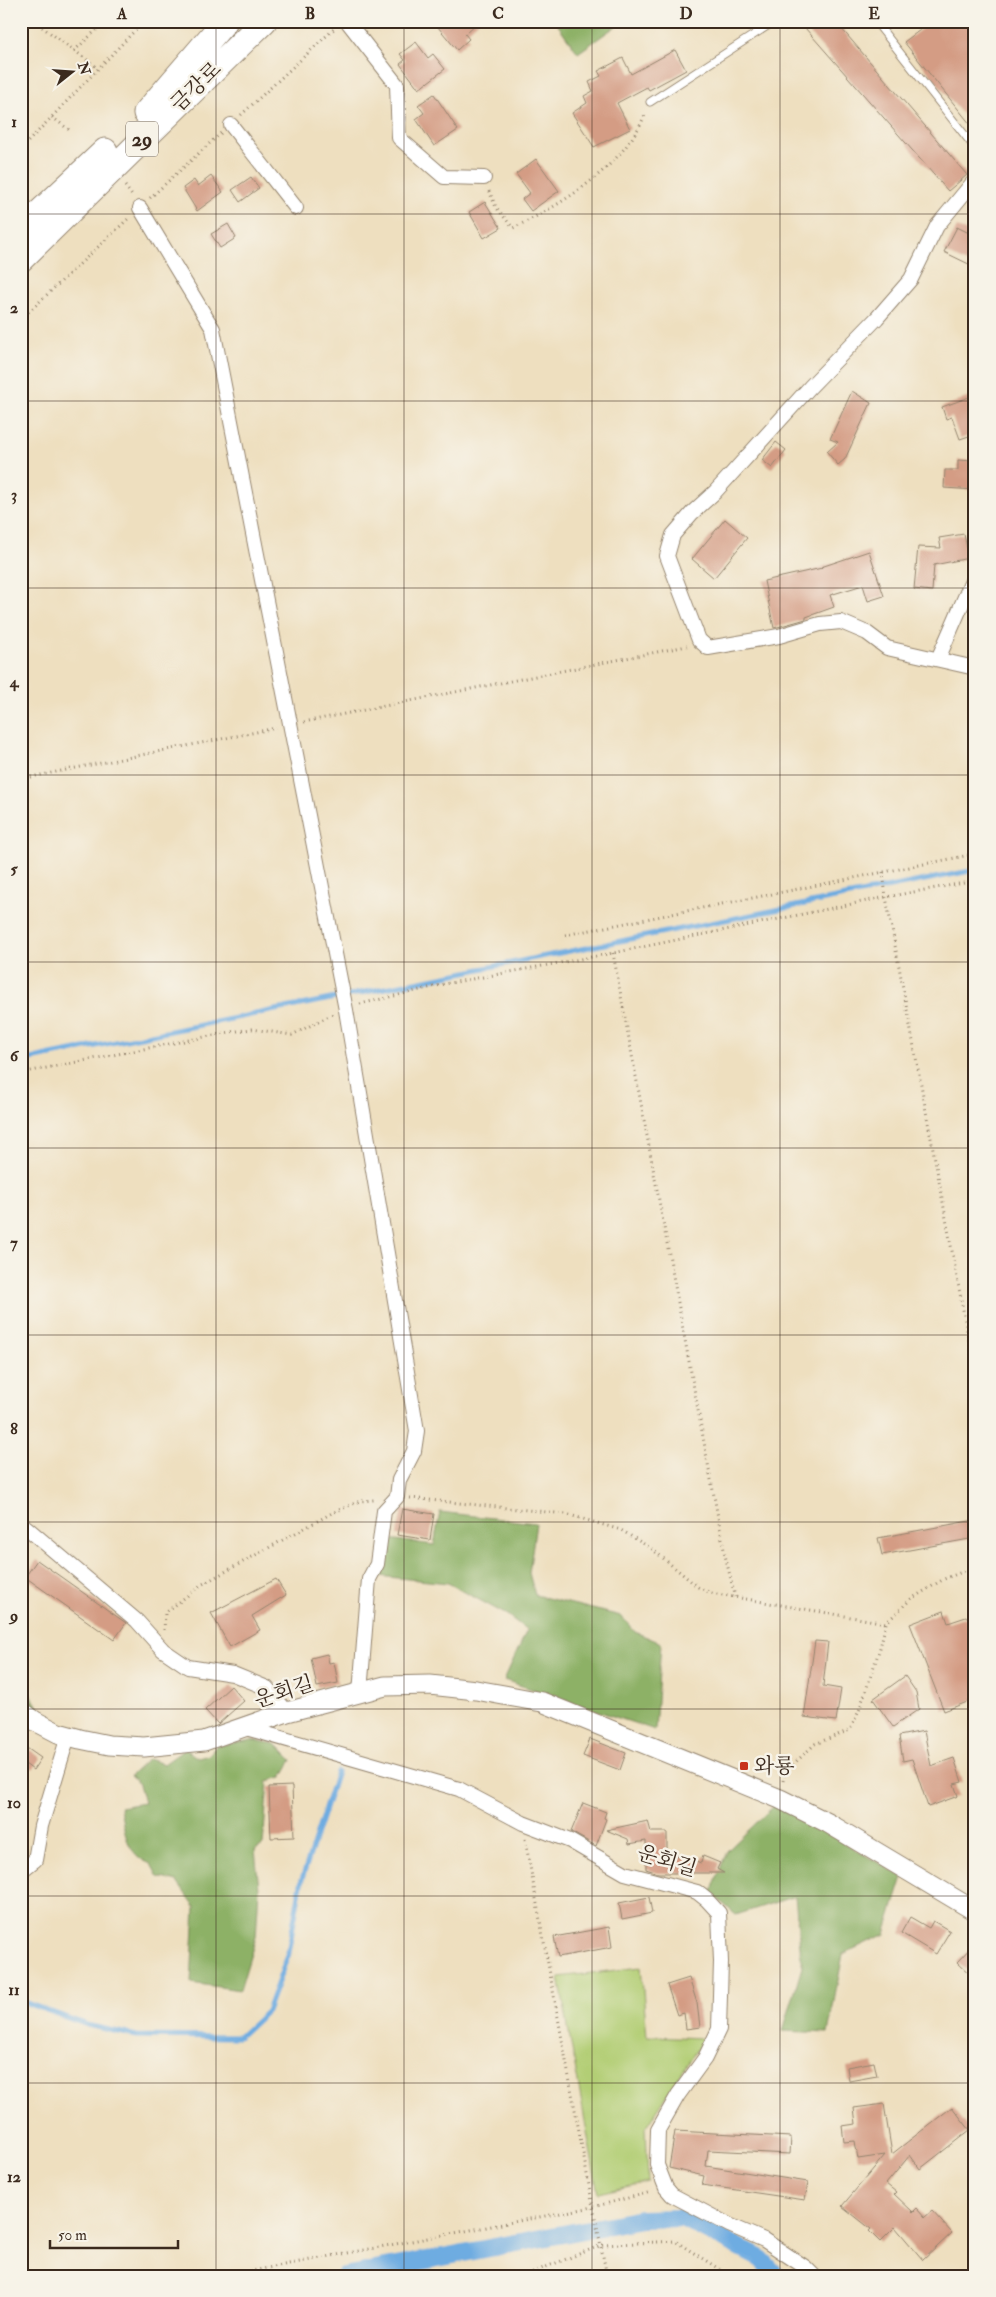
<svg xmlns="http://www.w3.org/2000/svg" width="996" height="2297" font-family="'IM FELL Double Pica','Noto Serif KR',serif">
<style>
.green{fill:#b2ce74;stroke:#767c49}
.forest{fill:#8db166;stroke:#646e42}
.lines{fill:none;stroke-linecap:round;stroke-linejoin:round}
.stream{stroke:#6eace1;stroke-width:5}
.canal{stroke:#6eace1;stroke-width:18}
.building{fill:#d49c84}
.lane-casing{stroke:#94846e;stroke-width:9}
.street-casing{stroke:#94846e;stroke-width:16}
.secondary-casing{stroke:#94846e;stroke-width:21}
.highway-casing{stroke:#94846e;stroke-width:27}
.path{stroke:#94846e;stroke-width:3;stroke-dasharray:1 4;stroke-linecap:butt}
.lane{stroke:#fff;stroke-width:7}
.street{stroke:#fff;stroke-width:14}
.secondary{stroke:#fff;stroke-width:19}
.highway{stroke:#fff;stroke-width:25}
.grid{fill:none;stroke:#3b2a1e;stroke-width:1;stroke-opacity:0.55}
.poi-dot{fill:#c8321e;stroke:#f7f3e8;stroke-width:2}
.labels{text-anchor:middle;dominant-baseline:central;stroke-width:5;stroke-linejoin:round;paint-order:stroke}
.shield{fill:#f7f3e8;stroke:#73665b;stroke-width:1}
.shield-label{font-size:20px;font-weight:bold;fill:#3b2a1e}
.street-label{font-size:21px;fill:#3b2a1e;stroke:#f7f3e8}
.poi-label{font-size:21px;fill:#3b2a1e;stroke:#f7f3e8;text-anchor:start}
.neatline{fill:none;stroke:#3b2a1e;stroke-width:2}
.grid-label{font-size:16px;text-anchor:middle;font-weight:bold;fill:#3b2a1e}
</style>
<rect width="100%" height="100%" fill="#f7f3e8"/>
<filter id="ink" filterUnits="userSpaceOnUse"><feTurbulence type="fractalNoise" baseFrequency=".02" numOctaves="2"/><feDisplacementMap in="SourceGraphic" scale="10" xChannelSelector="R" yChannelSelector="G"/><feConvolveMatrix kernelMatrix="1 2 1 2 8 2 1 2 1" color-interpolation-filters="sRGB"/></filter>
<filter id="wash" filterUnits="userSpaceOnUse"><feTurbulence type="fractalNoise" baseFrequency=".0096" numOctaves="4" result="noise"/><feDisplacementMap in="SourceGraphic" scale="20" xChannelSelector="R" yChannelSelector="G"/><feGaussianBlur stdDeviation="1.12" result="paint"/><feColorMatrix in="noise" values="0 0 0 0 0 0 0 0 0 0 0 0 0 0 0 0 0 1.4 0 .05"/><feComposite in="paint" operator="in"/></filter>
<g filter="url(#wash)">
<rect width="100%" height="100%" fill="#eedfbf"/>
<path class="green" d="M641,1967L647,2036L704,2038L646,2127L648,2182L598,2193L559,1977Z"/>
<path class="forest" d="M555,21H623L578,53Z
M440,1512L536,1523L529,1573L535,1595L621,1616L635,1632L661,1643L655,1730L504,1680L527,1630L507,1615L448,1583L378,1576L388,1539L434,1545Z
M21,1686L29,1692L40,1710L21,1726Z
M252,1740L276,1744L292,1760L282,1777L268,1781L263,1845L255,1850L259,1889L256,1937L240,1990L191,1983L195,1907L177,1882L158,1877L151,1864C126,1855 124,1830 120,1807L144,1803L139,1784L130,1776L148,1759L164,1764L185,1749L198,1758L209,1755L216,1746Z
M776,1804L903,1877L885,1934L843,1954L828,2033L783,2031L802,1967L795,1896L736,1915L711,1893L727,1851Z"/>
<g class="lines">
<path class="stream" d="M21,1061L975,870
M21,2001L87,2025L137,2036L239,2037L267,2011L287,1958L302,1879L337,1772"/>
<path class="canal" d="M344,2276L641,2219L682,2218L761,2259L777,2276"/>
</g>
<g id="blocks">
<path class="building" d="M433,21H479L465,34L469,39L457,50Z
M818,21H835L967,175L948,191L805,28Z
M932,21H975V130L904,42Z
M416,42L428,58L433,54L445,69L419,89L400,64L405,60L400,54Z
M675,50L686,70L649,90L647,87L617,103L630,129L594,147L572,113L587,103L584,96L593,91L589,82L601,76L598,71L623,58L631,74Z
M434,94L458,130L434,146L416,119L424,113L418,105Z
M536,159L559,191L531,211L522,199L530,193L516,174Z
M211,176L223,192L197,211L183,188L194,180L198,186Z
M251,177L259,188L240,202L232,190Z
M485,202L501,228L484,238L469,212Z
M228,224L236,238L220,248L211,234Z
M957,227L975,236V267L944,252Z
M852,391L871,403L845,459L838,465L827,452L838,442L830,439Z
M975,395V434L960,439L952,417L946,419L942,407Z
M776,442L786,450L772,468L762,460Z
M958,460L975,461V490L944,488L945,470H958Z
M725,519L747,538L714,578L692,559Z
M964,534L969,558L934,565L932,591L914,589L918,547L941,548L939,538Z
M869,551L884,596L868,601L863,585L830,595L834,607L806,617V619L774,628L764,581L822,568L821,567Z
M402,1509L434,1514L430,1540L397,1535Z
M975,1520V1538L882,1555L878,1538Z
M37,1560L126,1623L114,1640L25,1577Z
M276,1579L286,1595L252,1616L260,1630L230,1647L211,1613Z
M944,1611L948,1623L975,1614V1699L944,1711L910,1624Z
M815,1641L828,1642L823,1686L841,1689L836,1721L804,1717Z
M327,1654L329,1663L334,1662L338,1683L317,1687L311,1658Z
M905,1676L916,1692L919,1709L893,1727L873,1699Z
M231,1686L244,1701L218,1724L205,1710Z
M924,1731L931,1766L954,1758L962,1782L954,1784L958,1796L928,1807L912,1759L903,1761L899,1736Z
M590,1739L626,1753L620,1770L583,1756Z
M21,1744L41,1758L33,1770L21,1761Z
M292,1786L294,1837L271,1838L269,1787Z
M583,1803L606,1812L604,1818L606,1819L596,1846L571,1832Z
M648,1821L651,1832H667V1855L682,1856L701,1863L703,1856L720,1863L717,1869L724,1873H658L646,1869V1841L629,1844L628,1839L606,1830Z
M649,1897L652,1913L622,1919L619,1903Z
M910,1917L929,1928L933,1921L950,1931L936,1954L901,1933Z
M609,1927L612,1947L558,1957L554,1937Z
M975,1943V1979L957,1962Z
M689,1978L697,2003L700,2027L686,2029L684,2013L677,2015L667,1985Z
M874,2062L877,2076L849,2081L847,2067Z
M884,2104L892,2154L952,2107L970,2130L920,2169L910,2155L886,2184L896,2192L894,2194L913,2212L917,2208L925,2217L932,2211L952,2233L923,2260L895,2227L880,2242L869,2231L871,2229L842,2206L885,2155L858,2159L855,2141L844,2142L842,2126L856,2124L854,2108Z
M675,2131L791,2137L790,2154L708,2150L706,2166L808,2182L805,2200L702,2185L704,2176L669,2168Z"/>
</g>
</g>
<g filter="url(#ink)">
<use href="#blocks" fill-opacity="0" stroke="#94846e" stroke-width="1"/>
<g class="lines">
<defs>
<path id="lane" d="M875,21L975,148
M650,102L775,21"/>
<path id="street" d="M347,21L397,85L399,138L444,177L484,178
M231,125L296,208
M975,180L937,226L911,279L877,318L810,387L715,492L692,513L673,535L667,556L699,640L708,648L779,636L820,624L841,622L867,633L887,648L975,668
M140,208L213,329L346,1010L417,1431L414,1451L399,1480L397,1497L384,1511L377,1564L369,1579L360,1693
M938,659L975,574
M21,1523L137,1621L163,1650L188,1667L233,1674L267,1688L287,1712
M246,1728L459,1789L523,1823L570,1841L625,1873L697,1892L707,1900L719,1913L721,1962L719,2029L705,2058L678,2095L658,2130L657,2165L666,2188L672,2195L729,2225L764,2240L805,2267L814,2276
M21,1871L35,1860L41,1826L68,1736"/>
<path id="secondary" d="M21,1711L35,1721L58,1733L80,1739L109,1745L144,1747L204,1741L287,1712L385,1686L430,1685L476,1690L542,1702L780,1799L828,1823L975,1911"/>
<path id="highway" d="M146,113L225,21
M21,230L105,151
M21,259L264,21"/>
</defs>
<use href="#lane" class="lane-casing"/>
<use href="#street" class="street-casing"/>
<use href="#secondary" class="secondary-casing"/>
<use href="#highway" class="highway-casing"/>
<path class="path" d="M34,21L98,68
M74,51L106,21
M241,115L335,28
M52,117L72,132
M21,149L144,21
M125,186L133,197
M489,191L496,207L513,228C562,205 626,165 646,112
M150,198L221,133
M21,319L129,218
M304,722L687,646
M21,779L276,728
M883,872L886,897L975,1374
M565,935L975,854
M613,953L725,1555L735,1597
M360,1004L445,984L613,953L886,897L975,881
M21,1073L230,1032L252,1029L292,1035L333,1014
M410,1498L566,1514L621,1530L652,1549L698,1587L711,1593L886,1623
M164,1630L165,1613L201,1585L332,1513L360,1501L374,1500
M783,1781L785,1772L815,1744L850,1730L859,1711L880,1648L886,1623L911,1599L944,1579L975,1567
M525,1839L593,2207L607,2276
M225,2276L593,2207L651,2192
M523,2276L602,2245L675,2241L730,2276"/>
<use href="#lane" class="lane"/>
<use href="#street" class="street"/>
<use href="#secondary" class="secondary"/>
<use href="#highway" class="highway"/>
</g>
</g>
<path class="grid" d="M216,21V2276M404,21V2276M592,21V2276M780,21V2276M21,214H975M21,401H975M21,588H975M21,775H975M21,962H975M21,1148H975M21,1335H975M21,1522H975M21,1709H975M21,1896H975M21,2083H975"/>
<rect class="poi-dot" x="739" y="1761" width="10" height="10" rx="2.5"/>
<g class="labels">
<rect class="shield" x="126" y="121.5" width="32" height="35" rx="4"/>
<g class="shield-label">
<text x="142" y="139">29</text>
</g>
<g class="street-label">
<text transform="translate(196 87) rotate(-44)">금강로</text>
<text transform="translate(284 1692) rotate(-18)">운회길</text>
<text transform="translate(667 1861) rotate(17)">운회길</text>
</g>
<g class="poi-label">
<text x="754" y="1766">와룡</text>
</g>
</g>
<rect width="996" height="2297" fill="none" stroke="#f7f3e8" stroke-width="55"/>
<g transform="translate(72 72) rotate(73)" stroke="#f7f3e8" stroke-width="4" paint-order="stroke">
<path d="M0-4L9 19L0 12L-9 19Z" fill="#3b2a1e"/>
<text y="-8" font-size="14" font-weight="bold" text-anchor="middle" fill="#3b2a1e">N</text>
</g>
<path d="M50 2240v8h128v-8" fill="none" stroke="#3b2a1e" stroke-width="2.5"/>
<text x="58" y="2240" font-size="15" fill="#3b2a1e" stroke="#f7f3e8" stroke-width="4" paint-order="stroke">50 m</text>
<rect x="28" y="28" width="940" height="2242" class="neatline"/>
<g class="grid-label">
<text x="122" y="19">A</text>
<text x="310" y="19">B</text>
<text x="498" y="19">C</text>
<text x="686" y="19">D</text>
<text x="874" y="19">E</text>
<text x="14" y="127">1</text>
<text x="14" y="313">2</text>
<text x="14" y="500">3</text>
<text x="14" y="687">4</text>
<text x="14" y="874">5</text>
<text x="14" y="1061">6</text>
<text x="14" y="1248">7</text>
<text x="14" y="1434">8</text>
<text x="14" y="1621">9</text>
<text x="14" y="1808">10</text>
<text x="14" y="1995">11</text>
<text x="14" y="2182">12</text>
</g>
</svg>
